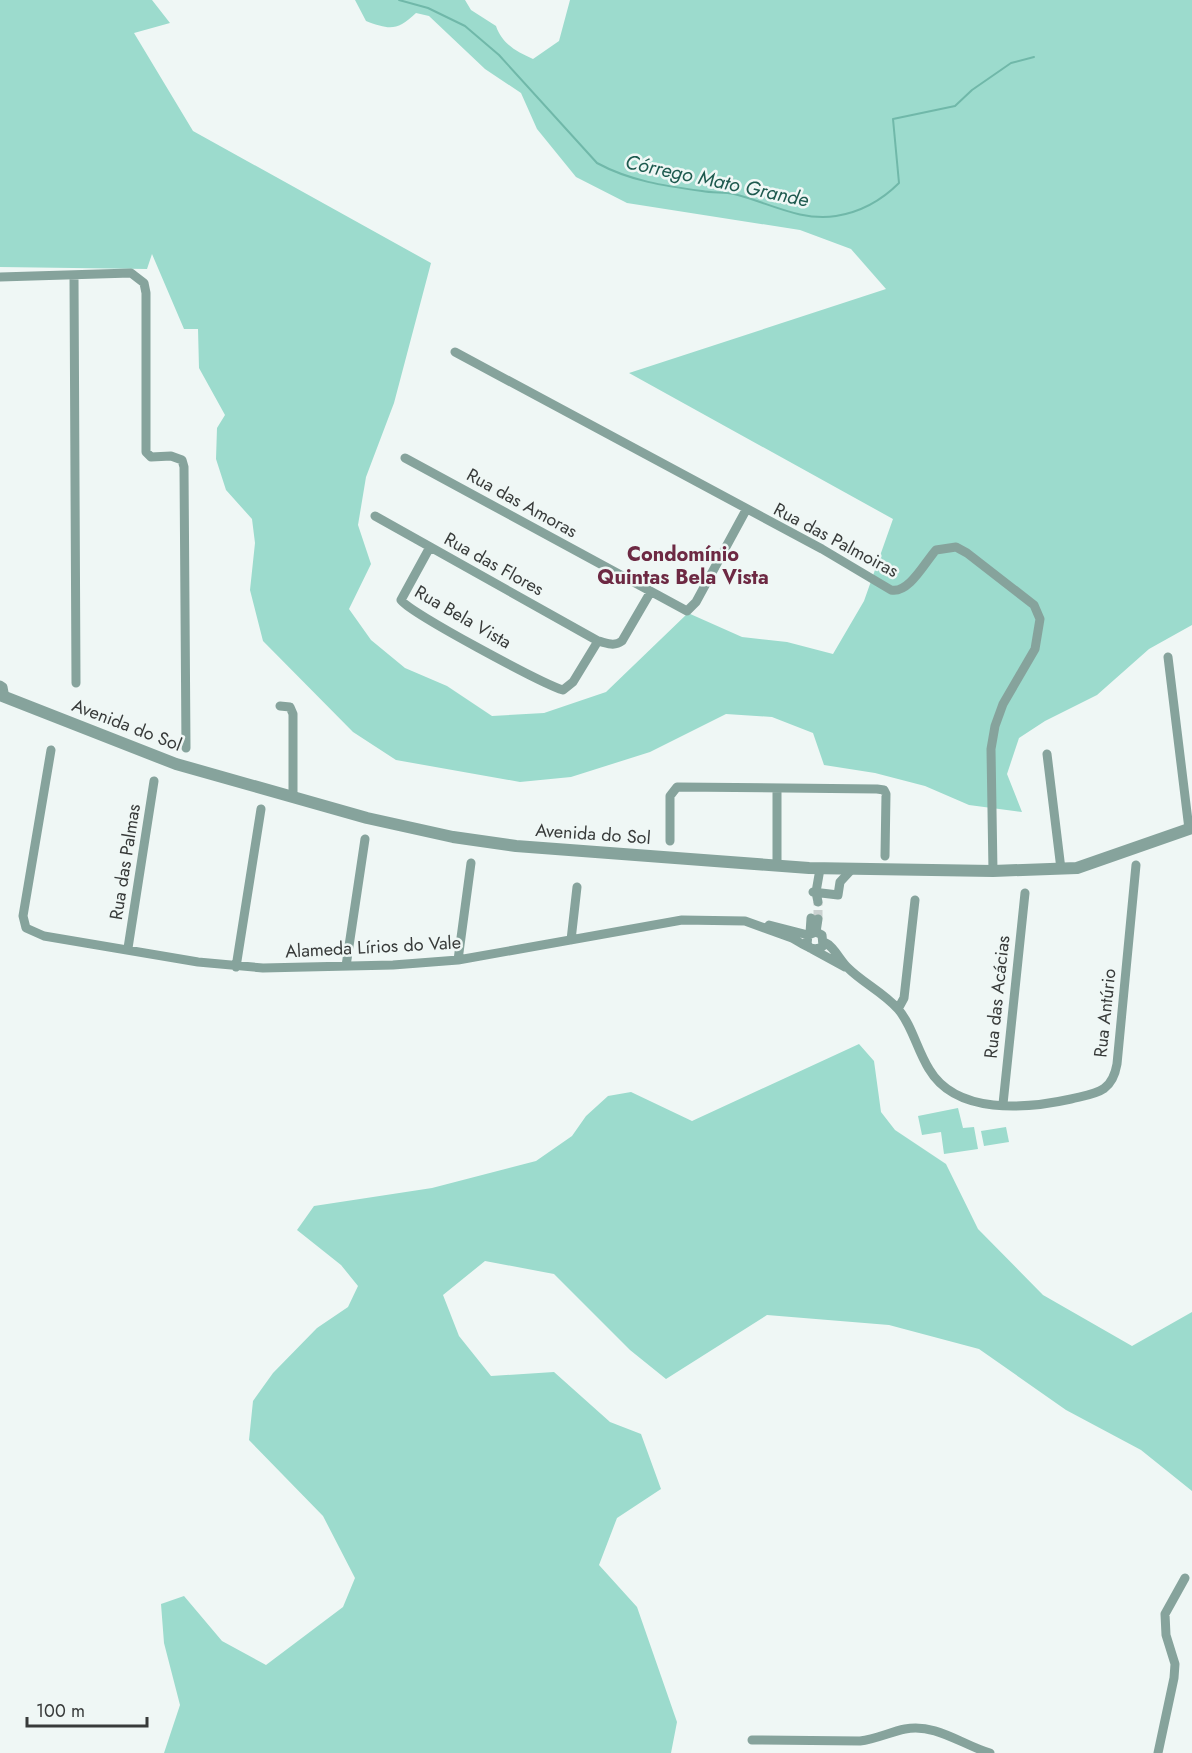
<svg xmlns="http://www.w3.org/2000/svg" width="1192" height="1753" font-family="Jost,sans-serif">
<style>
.green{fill:#9cdbcd}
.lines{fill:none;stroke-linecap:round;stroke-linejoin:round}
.stream{stroke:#70b8a9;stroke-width:2}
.minor-tunnel{stroke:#cad1d0;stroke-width:9;stroke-dasharray:9 4.5;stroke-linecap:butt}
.minor{stroke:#86a39c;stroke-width:9}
.tertiary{stroke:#86a39c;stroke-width:12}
.labels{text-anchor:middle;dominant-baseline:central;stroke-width:5;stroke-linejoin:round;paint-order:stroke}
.street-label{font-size:18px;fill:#383b3a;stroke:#eff7f5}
.water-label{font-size:20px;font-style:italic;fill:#1d594e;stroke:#eff7f5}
.neighbourhood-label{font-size:20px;font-weight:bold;fill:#6d2943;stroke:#eff7f5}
</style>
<rect width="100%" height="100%" fill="#eff7f5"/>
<path class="green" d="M0,0H152L170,23L134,33L193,131L431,263L394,403L366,477L358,525L371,564L349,609L371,640L405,668L447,686L492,716L544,713L606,692L688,613L742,637L787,642L833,654L864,601L893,519L629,373L886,289L851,249L800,230L627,203L576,177L537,129L521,93L485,69L429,16L416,13C397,31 390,30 366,21L355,0H465L471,10L496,26C502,44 517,52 533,59L559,41L570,0H1192V625L1149,649L1097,695L1045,721L1019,738L1007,774L1022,812L969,805L925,786L875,773L824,765L813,733L772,717L726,714L650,752L571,777L520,782L396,760L353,732L263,641L250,590L255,543L252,519L226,490L216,459L217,428L225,415L199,368L198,329H184L152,254L147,269L0,267Z
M859,1044L874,1061L881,1112L895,1130L946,1164L978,1229L1043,1295L1132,1346L1192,1312V1491L1141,1450L1066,1410L979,1349L889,1325L767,1315L666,1379L630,1350L554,1274L485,1261L443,1295L459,1336L491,1376L554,1372L610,1422L641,1434L661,1489L617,1518L599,1565L637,1607L677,1722L671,1753H164L180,1705L164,1643L161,1604L184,1596L222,1641L266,1665L343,1607L355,1578L323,1516L249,1440L253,1401L273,1373L317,1328L348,1307L358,1286L341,1265L297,1230L314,1206L432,1188L536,1161L572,1136L586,1116L608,1096L631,1092L692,1121Z
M958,1108L963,1128L974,1127L978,1149L944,1154L941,1132L922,1135L918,1116Z
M1006,1127L1009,1142L984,1146L981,1131Z"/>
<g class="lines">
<path class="stream" d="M399,0L428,8L465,26L499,55L597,163C630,181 665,186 702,191C713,193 724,192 734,194C767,202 801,222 836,216C861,212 881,201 899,183L893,119L955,106L972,90L1011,63L1034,57"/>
<path class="minor-tunnel" d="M818,919V902"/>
<path class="minor" d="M74,276L76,683
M0,277L131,273L144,283L146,293V452L151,457L171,456L182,460L184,467L186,748
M455,352L822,549L891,590C909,594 925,562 936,550L956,547L967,553L1034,605L1040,619L1035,649L1003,704L995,726L991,749L993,871
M405,458L687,611L696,602L746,510
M375,516L598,641C607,643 614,647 622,641L650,593
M430,547L401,600C408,612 543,684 563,690L573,682L598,641
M1168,657L1189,829
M0,685L3,687L5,698
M280,706L290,707L293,714V797
M51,750L23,916L26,928L44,936L198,962L263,968L393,965L458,960L682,920L745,921L792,938C802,943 813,954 823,946L822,935L816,932L808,935L807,944L810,948
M1047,754L1061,869
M670,841V796L677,787L877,789L884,790L886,794L885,856
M777,865V788
M813,892L838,895L840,882L852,869
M818,902L816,892L820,869
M769,925L808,935
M816,932L818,919
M810,933L811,918
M571,940L577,887
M824,942C834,946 840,961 848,968C863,983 883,992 898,1009C912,1025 917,1050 929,1069C956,1115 1026,1109 1071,1099C1096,1093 1112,1093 1117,1064L1136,865
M128,948L154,781
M812,949L845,967
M458,960L471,863
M346,966L365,839
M236,967L261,809
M898,1009L904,998L915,900
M1003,1104L1025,893
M752,1740L860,1741C876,1739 890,1732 905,1729C936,1723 962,1745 990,1753
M1158,1753L1174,1678L1175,1664L1166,1635L1165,1614L1185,1578"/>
<path class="tertiary" d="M0,695L176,764L367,818L453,837L516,846L809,868L993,871L1077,868L1192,828"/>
</g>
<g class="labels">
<g class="street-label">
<text transform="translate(522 503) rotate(29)">Rua das Amoras</text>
<text transform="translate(836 540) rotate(28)">Rua das Palmoiras</text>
<text transform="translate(494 564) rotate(29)">Rua das Flores</text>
<text transform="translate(463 617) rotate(30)">Rua Bela Vista</text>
<text transform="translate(127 725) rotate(21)">Avenida do Sol</text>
<text transform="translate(593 834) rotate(4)">Avenida do Sol</text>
<text transform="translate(125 862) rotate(-81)">Rua das Palmas</text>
<text transform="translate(373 947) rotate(-3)">Alameda Lírios do Vale</text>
<text transform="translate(997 997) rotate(-84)">Rua das Acácias</text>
<text transform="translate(1105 1013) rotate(-84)">Rua Antúrio</text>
</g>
<g class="water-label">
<text transform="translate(717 181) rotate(12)">Córrego Mato Grande</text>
</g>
<g class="neighbourhood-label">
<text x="683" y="554">Condomínio<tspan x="683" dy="23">Quintas Bela Vista</tspan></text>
</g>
</g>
<path d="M27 1717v9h120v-9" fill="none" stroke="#383b3a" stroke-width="3"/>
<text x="36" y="1717" font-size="18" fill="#383b3a" stroke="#eff7f5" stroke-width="4.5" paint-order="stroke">100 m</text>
</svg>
